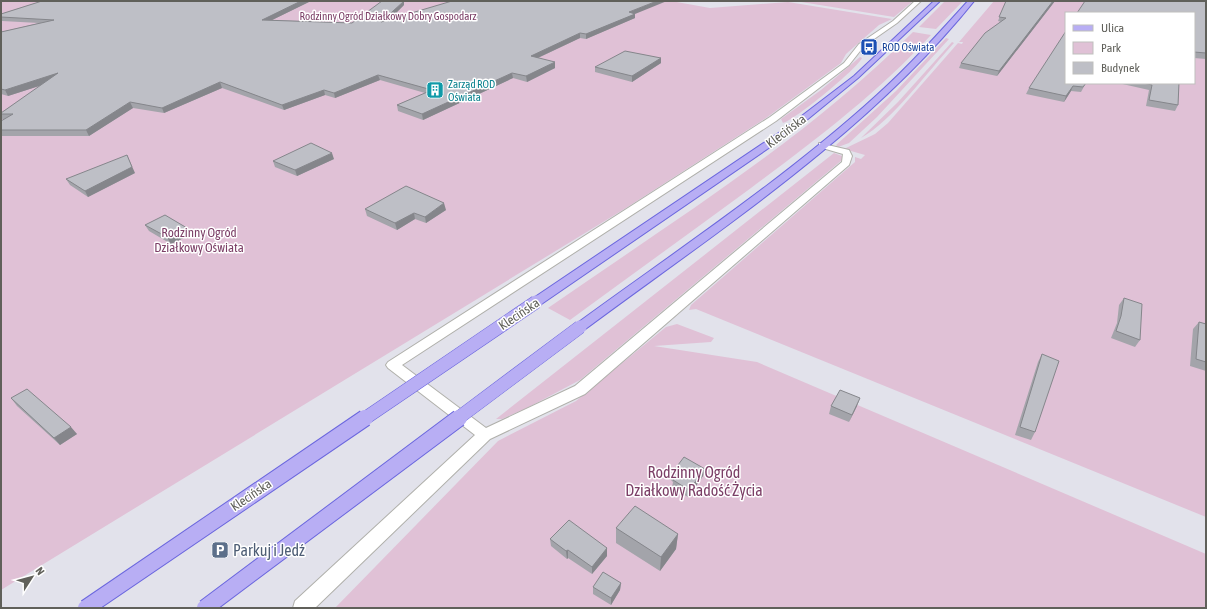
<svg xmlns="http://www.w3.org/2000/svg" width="1207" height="609" font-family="'Asap Condensed',sans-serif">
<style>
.green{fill:#e0c1d6;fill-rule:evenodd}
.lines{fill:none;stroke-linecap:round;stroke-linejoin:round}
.street-casing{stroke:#b0b0ab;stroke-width:2}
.primary-casing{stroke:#6b67de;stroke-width:2}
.street{fill:#fff;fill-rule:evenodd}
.primary{fill:#b8aef4;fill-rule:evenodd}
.primary-bridge-far1-casing{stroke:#6b67de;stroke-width:14;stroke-linecap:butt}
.primary-bridge-casing{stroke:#6b67de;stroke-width:18;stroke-linecap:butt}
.primary-bridge-far1{stroke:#b8aef4;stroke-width:13}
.primary-bridge{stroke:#b8aef4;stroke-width:16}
.wall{fill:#a3a4aa}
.shaded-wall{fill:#85868b}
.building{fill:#bebfc6;stroke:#85868b}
.labels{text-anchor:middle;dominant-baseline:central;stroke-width:3;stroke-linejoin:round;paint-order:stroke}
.far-park-label{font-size:11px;fill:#7b3e66;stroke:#fff}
.far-transit-label{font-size:11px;fill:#164399;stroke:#fff;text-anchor:start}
.far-culture-label{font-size:11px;fill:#0d838f;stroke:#fff;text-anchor:start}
.street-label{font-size:13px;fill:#60605a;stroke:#fff}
.park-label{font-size:13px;fill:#7b3e66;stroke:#fff}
.near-park-label{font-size:16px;fill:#7b3e66;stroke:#fff}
.near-service-label{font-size:16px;fill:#4e5e75;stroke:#fff;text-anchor:start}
</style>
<rect width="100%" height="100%" fill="#e2e2eb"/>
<path class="green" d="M1,1H671L710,8L788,2L892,19L879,25L846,54L841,63L766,118L626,208L1,590Z
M795,1H913L894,17Z
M945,1H963L936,29L919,27Z
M994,1H1206V517L696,309L689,310L691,305L855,162V157L861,159L865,155L844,149L875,134L888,123L958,43L962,44L963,42H959ZM1066,13H1194V83H1066Z
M913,32L931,35C877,94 814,141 751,188C691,232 630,276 570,320L548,308C673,221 805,140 913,32Z
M946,38L949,39L877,117L849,143L838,147L836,145L896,91Z
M952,42L954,43C928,71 893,120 861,138L898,102Z
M860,57L862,58C857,69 795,120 783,123L781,119L821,90Z
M834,153L842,156V160L580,380L527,408L502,419H496Z
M677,324L714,338L711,342L654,346L757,362L1206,554V608H335L498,441L576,401L666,327Z"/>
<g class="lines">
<defs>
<path id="street" d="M915,1H921L897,23L864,46L849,65L776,121L402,365L486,428L575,386L842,162L843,154L819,147V143L849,150L852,156L849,165L585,394L490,439L315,608H293L295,601L475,435L388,368L386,365L388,362L770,117L844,63L859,44L893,21Z"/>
<path id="primary" d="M934,1H940L858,78L792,132L540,305H532L530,302L532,299L786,128L854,76Z
M968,1H974C868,133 719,230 584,330H576L574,327L576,324C676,251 786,178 877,95C910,65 939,33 968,1Z"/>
</defs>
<use href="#street" class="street-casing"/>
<use href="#primary" class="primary-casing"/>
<use href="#street" class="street"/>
<use href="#primary" class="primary"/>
<defs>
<path id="primary-bridge-far1" d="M364,419L536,302
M457,419L580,327"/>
<path id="primary-bridge" d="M86,608L365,418
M205,608L459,418"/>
</defs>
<use href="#primary-bridge-far1" class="primary-bridge-far1-casing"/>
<use href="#primary-bridge" class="primary-bridge-casing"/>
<use href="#primary-bridge-far1" class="primary-bridge-far1"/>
<use href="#primary-bridge" class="primary-bridge"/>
</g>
<path class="wall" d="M42,1H311L272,20L352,23L404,5L389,20L635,14V18L586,39L580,38L538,58L555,68L527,82L513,78L423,120L398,111L397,105L425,93L380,80L335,98L325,95L284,110L222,88L164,113L133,108L89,136H1V121L3,120L1,117V113L42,85L8,96L1,94V32L39,23L2,21L1,19V14Z
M1006,1H1055L997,76L959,68L961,63L1001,22L998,21Z
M1206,1V59L1194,58V13Z
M661,58V63L632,82L595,72V67Z
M1066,83H1086L1081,92L1071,91L1064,102L1026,94L1029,88Z
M1118,83H1179L1178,105L1175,111L1146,106L1149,90Z
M334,159L297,176L275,167L273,161Z
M135,173L88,197L70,185L66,179Z
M365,209L446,210L426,223L415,219L397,230L367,216Z
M145,225L187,228L190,235L171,244L149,231Z
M1124,298L1140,340L1135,347L1111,338L1117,323L1119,305Z
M1199,322L1206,324V371L1190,366L1193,329Z
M1042,354L1035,432L1031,440L1015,435L1038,362Z
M11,398L77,434L60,445L17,406Z
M831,406H857L849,422L829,414Z
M672,473L703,476L688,497L672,488L673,482L671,480Z
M616,528L678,534L676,549L660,571L616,543Z
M550,539L607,548V556L592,574L568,558L567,559L551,546Z
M621,583L620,590L611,605L593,594V587Z"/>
<path class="shaded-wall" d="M301,1H311L264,24L262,20Z
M404,1V5L382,27L381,22Z
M657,1H667L635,14V18L586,39V34L629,12Z
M1053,1H1055L997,76L999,71Z
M580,33V38L531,61V56Z
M661,58V63L632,82V76Z
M555,62V68L527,82L526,76Z
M58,73L61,79L8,96L5,90Z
M512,73L513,78L423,120L422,114Z
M378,75L380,80L335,98L334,93Z
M220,82L222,88L164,113L162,108Z
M1073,86L1071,91L1064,102L1066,96Z
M324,90L325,95L284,110L282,105Z
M130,102L133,108L89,136L86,130Z
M332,153L334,159L297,176L295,170Z
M127,155L135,173L88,197L85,191Z
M444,203L446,210L426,223L425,217Z
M414,213L415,219L397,230L395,223Z
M187,228L190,235L171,244L167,237Z
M860,398L857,406L849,422L852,415Z
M71,427L77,434L60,445L54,438Z
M705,469L703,476L688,497L689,490Z
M678,534L676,549L660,571L661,557Z
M607,548V556L592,574V567Z
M568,550V558L567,559L566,551Z
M621,583L620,590L611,605V598Z"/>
<path class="building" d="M42,1H301L262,20L352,23L382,1H404L381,22L452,1H657L629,12L635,14L586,34L580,33L531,56L555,62L526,76L512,73L422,114L397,105L432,90L378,75L334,93L324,90L282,105L220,82L162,108L130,102L86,130H1V121L13,114H1V113L58,73L5,90L1,89V32L54,20L1,17V14Z
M1006,1H1053L999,71L961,63L985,33L1006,18L999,17Z
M1085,1H1206V53L1194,52V13H1077Z
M1066,31V83H1086L1083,87L1073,86L1066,96L1029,88Z
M625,51L661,58L632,76L595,67Z
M1143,83H1179L1178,105L1149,100L1152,85Z
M311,143L332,153L295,170L273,161Z
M127,155L132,167L85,191L66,179Z
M406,186L444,203L425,217L414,213L395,223L365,209Z
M165,215L187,228L167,237L145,225Z
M1124,298L1142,304L1140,340L1116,331L1121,316Z
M1199,322L1206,324V362L1196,359Z
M1042,354L1059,361L1035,432L1020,427Z
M27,389L71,427L54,438L11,398Z
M840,390L860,398L852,415L831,406Z
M684,457L705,469L689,490L673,480L677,476L672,473Z
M635,506L678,534L661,557L616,528Z
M569,520L607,548L592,567L568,550L566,551L550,539Z
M603,572L621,583L611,598L593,587Z"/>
<defs>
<symbol id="bus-square" viewBox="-11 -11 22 22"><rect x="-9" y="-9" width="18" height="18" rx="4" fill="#1a4fb4" stroke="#fff"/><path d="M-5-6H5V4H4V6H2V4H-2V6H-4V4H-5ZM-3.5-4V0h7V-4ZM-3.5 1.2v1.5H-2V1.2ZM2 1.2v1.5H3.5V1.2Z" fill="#fff"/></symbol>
<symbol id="building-square" viewBox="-11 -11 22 22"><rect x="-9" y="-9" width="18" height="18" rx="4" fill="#0f9aa8" stroke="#fff"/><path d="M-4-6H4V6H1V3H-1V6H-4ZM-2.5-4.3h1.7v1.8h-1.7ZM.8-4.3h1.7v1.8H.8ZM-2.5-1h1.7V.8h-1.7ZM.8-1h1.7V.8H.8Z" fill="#fff"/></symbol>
<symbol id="parking-square" viewBox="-11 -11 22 22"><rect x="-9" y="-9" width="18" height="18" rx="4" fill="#5c6f8a" stroke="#fff"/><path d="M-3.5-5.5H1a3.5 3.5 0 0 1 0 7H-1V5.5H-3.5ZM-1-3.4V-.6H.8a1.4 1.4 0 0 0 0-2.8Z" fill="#fff"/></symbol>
</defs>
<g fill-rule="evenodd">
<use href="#bus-square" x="859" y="37" width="20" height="20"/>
<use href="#building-square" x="425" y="80" width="20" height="20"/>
<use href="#parking-square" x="210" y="540" width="20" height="20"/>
</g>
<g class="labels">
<g class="far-park-label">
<text x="388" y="16">Rodzinny Ogród Działkowy Dobry Gospodarz</text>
</g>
<g class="far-transit-label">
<text x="882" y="47">ROD Oświata</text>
</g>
<g class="far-culture-label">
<text x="448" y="84">Zarząd ROD<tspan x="448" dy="13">Oświata</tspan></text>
</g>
<g class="street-label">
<text transform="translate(786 131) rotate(-37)">Klecińska</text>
<text transform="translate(519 314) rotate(-34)">Klecińska</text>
<text transform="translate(251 495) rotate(-34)">Klecińska</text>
</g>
<g class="park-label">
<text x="199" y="232">Rodzinny Ogród<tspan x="199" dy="15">Działkowy Oświata</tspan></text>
</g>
<g class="near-park-label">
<text x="694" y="472">Rodzinny Ogród<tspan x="694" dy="18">Działkowy Radość Życia</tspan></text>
</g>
<g class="near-service-label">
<text x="233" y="550">Parkuj i Jedź</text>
</g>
</g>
<rect width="1207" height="609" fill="none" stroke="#60605a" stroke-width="4"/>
<rect x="1065" y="12" width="130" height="72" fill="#ffffff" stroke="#bfbfbd"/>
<rect x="1073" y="25" width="20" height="6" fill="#b8aef4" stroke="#bfbfbd"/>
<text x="1101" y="32" font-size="12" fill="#60605a">Ulica</text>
<rect x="1073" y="42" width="20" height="12" fill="#e0c1d6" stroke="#bfbfbd"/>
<text x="1101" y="52" font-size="12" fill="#60605a">Park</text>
<rect x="1073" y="62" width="20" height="12" fill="#bebfc6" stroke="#bfbfbd"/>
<text x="1101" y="72" font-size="12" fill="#60605a">Budynek</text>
<g transform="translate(32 577) rotate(54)" stroke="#ffffff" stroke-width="3" paint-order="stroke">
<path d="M0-3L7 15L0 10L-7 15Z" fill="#60605a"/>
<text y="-6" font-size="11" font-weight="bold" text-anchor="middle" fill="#60605a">N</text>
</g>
</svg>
